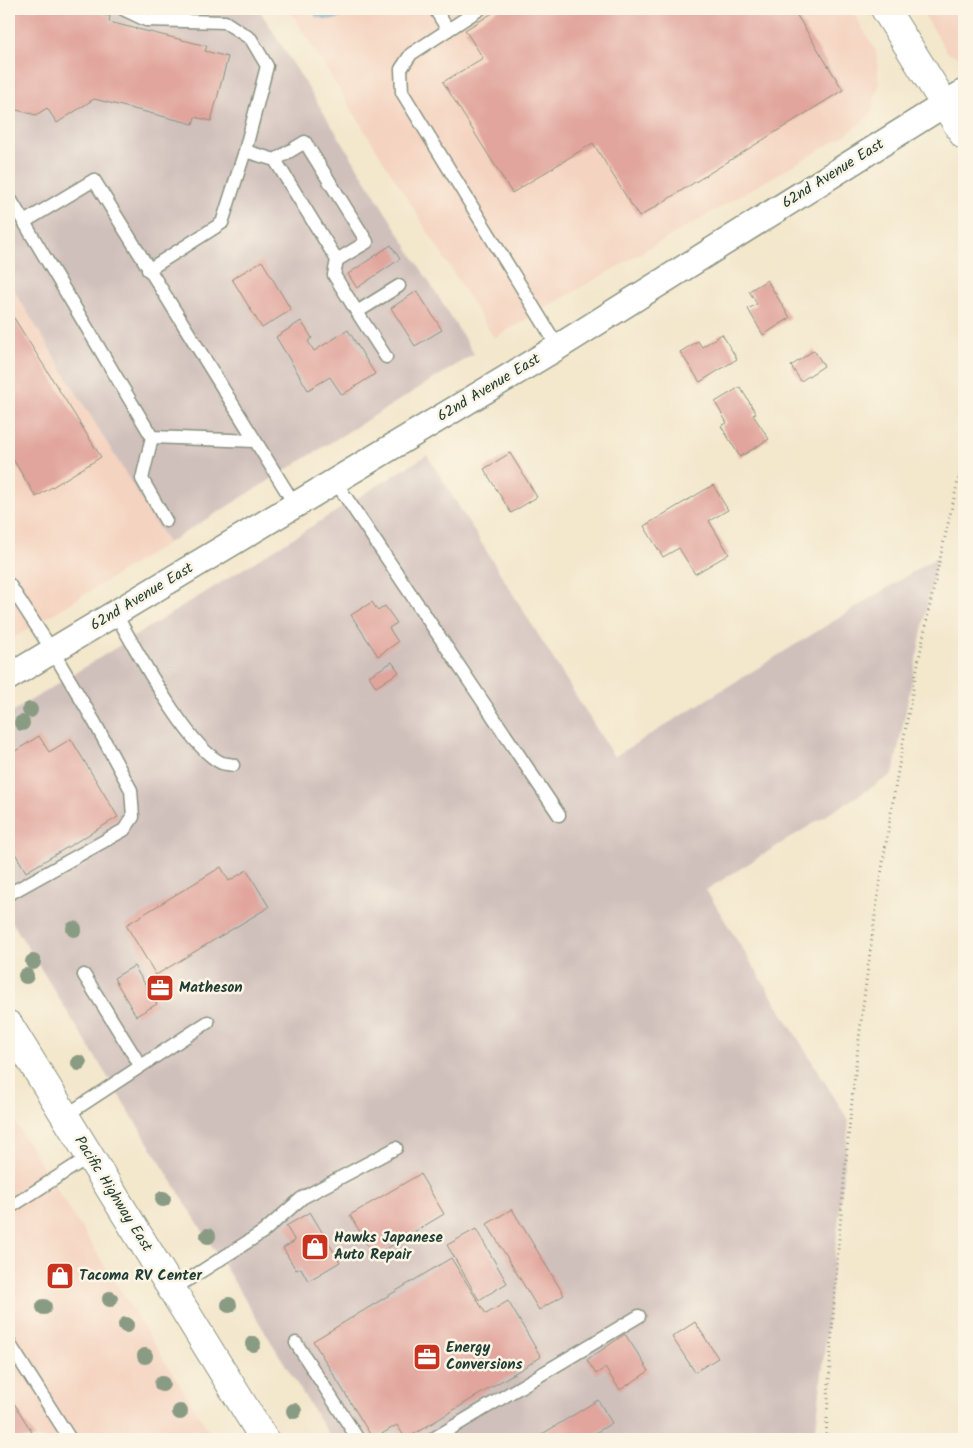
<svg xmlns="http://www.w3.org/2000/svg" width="973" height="1448" font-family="Kalam,sans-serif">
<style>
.built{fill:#f4d3c0}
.industrial{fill:#d0c0bc}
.water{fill:#70bcea;stroke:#487c8f}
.building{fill:#e1a59d}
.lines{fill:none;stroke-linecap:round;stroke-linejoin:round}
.lane-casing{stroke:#899280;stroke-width:15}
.street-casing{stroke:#899280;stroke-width:28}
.secondary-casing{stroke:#899280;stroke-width:30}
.primary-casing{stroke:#899280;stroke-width:30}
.path{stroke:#899280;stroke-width:3;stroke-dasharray:1 4;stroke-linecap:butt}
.lane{stroke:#fff;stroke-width:12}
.street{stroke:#fff;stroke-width:25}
.secondary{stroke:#fff;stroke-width:28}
.primary{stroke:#fff;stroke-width:28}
.tree{fill:#8a9b84}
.labels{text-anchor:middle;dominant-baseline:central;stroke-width:5;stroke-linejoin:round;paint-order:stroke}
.street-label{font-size:15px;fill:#1f3d34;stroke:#fcf5e5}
.poi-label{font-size:15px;font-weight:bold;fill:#1f3d34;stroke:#fcf5e5;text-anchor:start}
</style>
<rect width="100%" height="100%" fill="#fcf5e5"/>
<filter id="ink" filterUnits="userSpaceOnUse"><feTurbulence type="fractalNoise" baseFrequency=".02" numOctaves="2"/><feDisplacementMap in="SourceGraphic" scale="10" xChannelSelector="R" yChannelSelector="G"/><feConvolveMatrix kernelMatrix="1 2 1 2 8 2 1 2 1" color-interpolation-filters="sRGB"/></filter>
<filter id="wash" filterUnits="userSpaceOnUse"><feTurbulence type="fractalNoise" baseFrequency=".0096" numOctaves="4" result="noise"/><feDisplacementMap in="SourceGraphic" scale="20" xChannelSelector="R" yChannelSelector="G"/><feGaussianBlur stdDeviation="1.12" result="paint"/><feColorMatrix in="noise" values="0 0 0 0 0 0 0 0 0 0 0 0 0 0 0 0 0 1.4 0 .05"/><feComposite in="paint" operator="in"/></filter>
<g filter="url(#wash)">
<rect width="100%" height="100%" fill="#f3e7cc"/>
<path class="built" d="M289,9H851L876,51L879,84L871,114L847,134L494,338Z
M921,9H964V58L948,53Z
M9,282L168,543L9,641Z
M9,1113L214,1439H9Z"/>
<path class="industrial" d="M9,9H259L474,354L168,543L9,282Z
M427,455L614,757L937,557L893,774L706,890L849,1121L815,1439H331L9,917V714Z"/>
<path class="water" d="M312,9H355C339,20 334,21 316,16Z"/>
<g id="blocks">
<path class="building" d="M9,9H81L82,11L110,16L109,22L207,46L205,51L228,57L211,121L195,117L193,124L94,99L57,123L47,108L36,115L9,108Z
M499,9H793L843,90L639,217L593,143L512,193L443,82L483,58L465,30Z
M391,245L400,259L357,288L348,274Z
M262,261L291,310L262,328L232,279Z
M767,280L790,318L763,335L748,309L757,304L749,291Z
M417,291L442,330L415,346L391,308Z
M14,318L101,457L36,497L9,453V321Z
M301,321L312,338L308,341L314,351L348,330L375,374L342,395L330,377L308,390L276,337Z
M722,334L737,359L700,382L680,352L698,341L702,347Z
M814,350L824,366L801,381L791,366Z
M740,387L756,413L753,415L769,439L740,457L721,426L727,423L715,402Z
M510,453L537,497L511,513L484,469Z
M713,485L728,510L709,521L729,554L695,574L679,548L663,557L644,526Z
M372,602L378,611L385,606L397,623L389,628L398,642L378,656L351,615Z
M392,662L399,672L376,687L369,676Z
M39,736L49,752L71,739L118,817L26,872L9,843V755Z
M221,867L229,881L247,870L269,907L156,975L126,925Z
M134,966L157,1004L136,1016L114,978Z
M420,1174L444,1214L374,1256L350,1215Z
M512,1209L564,1295L539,1310L487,1224Z
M310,1212L340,1262L308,1281L301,1268L296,1270L283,1248L295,1241L286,1226Z
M476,1229L507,1283L479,1300L447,1245Z
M451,1258L486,1314L508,1301L541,1357L406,1439L397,1425L373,1439L313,1341Z
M695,1322L718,1358L695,1372L672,1337Z
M625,1334L649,1371L620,1390L605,1368L596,1374L587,1360Z
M9,1395L36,1439H9Z
M598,1400L612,1423L585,1439H534Z"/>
</g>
</g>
<g filter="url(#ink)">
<use href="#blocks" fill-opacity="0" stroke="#899280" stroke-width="1"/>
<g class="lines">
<defs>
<path id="lane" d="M123,9L146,20L225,22L251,39L267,66L245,151L222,223L148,270
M435,9L448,30
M480,9L411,54L401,69L402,92L558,347
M245,151L275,160L337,260L367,242L305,142L275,160
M9,197L24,222
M337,260L334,275L357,312L399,286
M357,312L386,357
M152,437L142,479L166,521
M255,441L152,437L24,222L94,180L295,505
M335,481L559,815
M9,584L52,650L95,723L131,790L133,817L124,830L9,894
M115,613C135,647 188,749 222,763C225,764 229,764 233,765
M84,975L140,1065
M65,1116L208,1022
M9,1208L90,1156
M172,1290L263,1232L302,1198L396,1148
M9,1343L70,1439
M296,1343L358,1439
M433,1439L639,1316"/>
<path id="street" d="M9,677L558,347L964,92"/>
<path id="secondary" d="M885,9L964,135"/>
<path id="primary" d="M9,1025L264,1439"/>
</defs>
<use href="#lane" class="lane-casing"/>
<use href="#street" class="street-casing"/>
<use href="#secondary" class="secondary-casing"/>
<use href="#primary" class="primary-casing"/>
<path class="path" d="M826,1439C842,1109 884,779 964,457"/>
<use href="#lane" class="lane"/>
<use href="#street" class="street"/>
<use href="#secondary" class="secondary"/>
<use href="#primary" class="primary"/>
</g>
<g class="tree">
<circle cx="30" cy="710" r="8"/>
<circle cx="22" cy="723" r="8"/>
<circle cx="74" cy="929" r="8"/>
<circle cx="33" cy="962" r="8"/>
<circle cx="26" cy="976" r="8"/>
<circle cx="79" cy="1063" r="8"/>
<circle cx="163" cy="1199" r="8"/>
<circle cx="208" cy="1236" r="8"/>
<circle cx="110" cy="1299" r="8"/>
<circle cx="229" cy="1305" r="8"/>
<circle cx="44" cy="1307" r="8"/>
<circle cx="126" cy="1325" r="8"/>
<circle cx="253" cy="1344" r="8"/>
<circle cx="145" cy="1356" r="8"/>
<circle cx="162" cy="1384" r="8"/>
<circle cx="294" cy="1411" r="8"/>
<circle cx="180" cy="1412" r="8"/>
</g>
</g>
<defs>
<symbol id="office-square" viewBox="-11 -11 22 22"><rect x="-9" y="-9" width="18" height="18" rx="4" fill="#c8321e" stroke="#fcf5e5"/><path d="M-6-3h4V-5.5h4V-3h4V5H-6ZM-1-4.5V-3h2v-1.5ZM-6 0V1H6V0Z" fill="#fff"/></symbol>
<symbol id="shop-square" viewBox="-11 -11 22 22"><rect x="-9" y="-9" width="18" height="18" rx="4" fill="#c8321e" stroke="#fcf5e5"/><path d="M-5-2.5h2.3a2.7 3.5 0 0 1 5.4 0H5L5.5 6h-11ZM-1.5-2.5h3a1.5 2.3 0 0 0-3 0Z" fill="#fff"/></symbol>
</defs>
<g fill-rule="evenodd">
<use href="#office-square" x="144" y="972" width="32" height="32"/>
<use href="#shop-square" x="299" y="1231" width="32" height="32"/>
<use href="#shop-square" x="44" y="1260" width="32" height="32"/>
<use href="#office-square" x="411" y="1341" width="32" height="32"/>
</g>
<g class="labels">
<g class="street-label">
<text transform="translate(833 174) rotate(-32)">62nd Avenue East</text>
<text transform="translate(489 388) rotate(-31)">62nd Avenue East</text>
<text transform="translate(142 597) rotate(-31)">62nd Avenue East</text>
<text transform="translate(113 1194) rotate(58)">Pacific Highway East</text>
</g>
<g class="poi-label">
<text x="179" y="988">Matheson</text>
<text x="334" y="1238">Hawks Japanese<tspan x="334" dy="17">Auto Repair</tspan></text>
<text x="79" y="1276">Tacoma RV Center</text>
<text x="446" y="1348">Energy<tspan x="446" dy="17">Conversions</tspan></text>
</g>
</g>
<rect width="973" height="1448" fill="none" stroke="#fcf5e5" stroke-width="30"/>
</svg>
